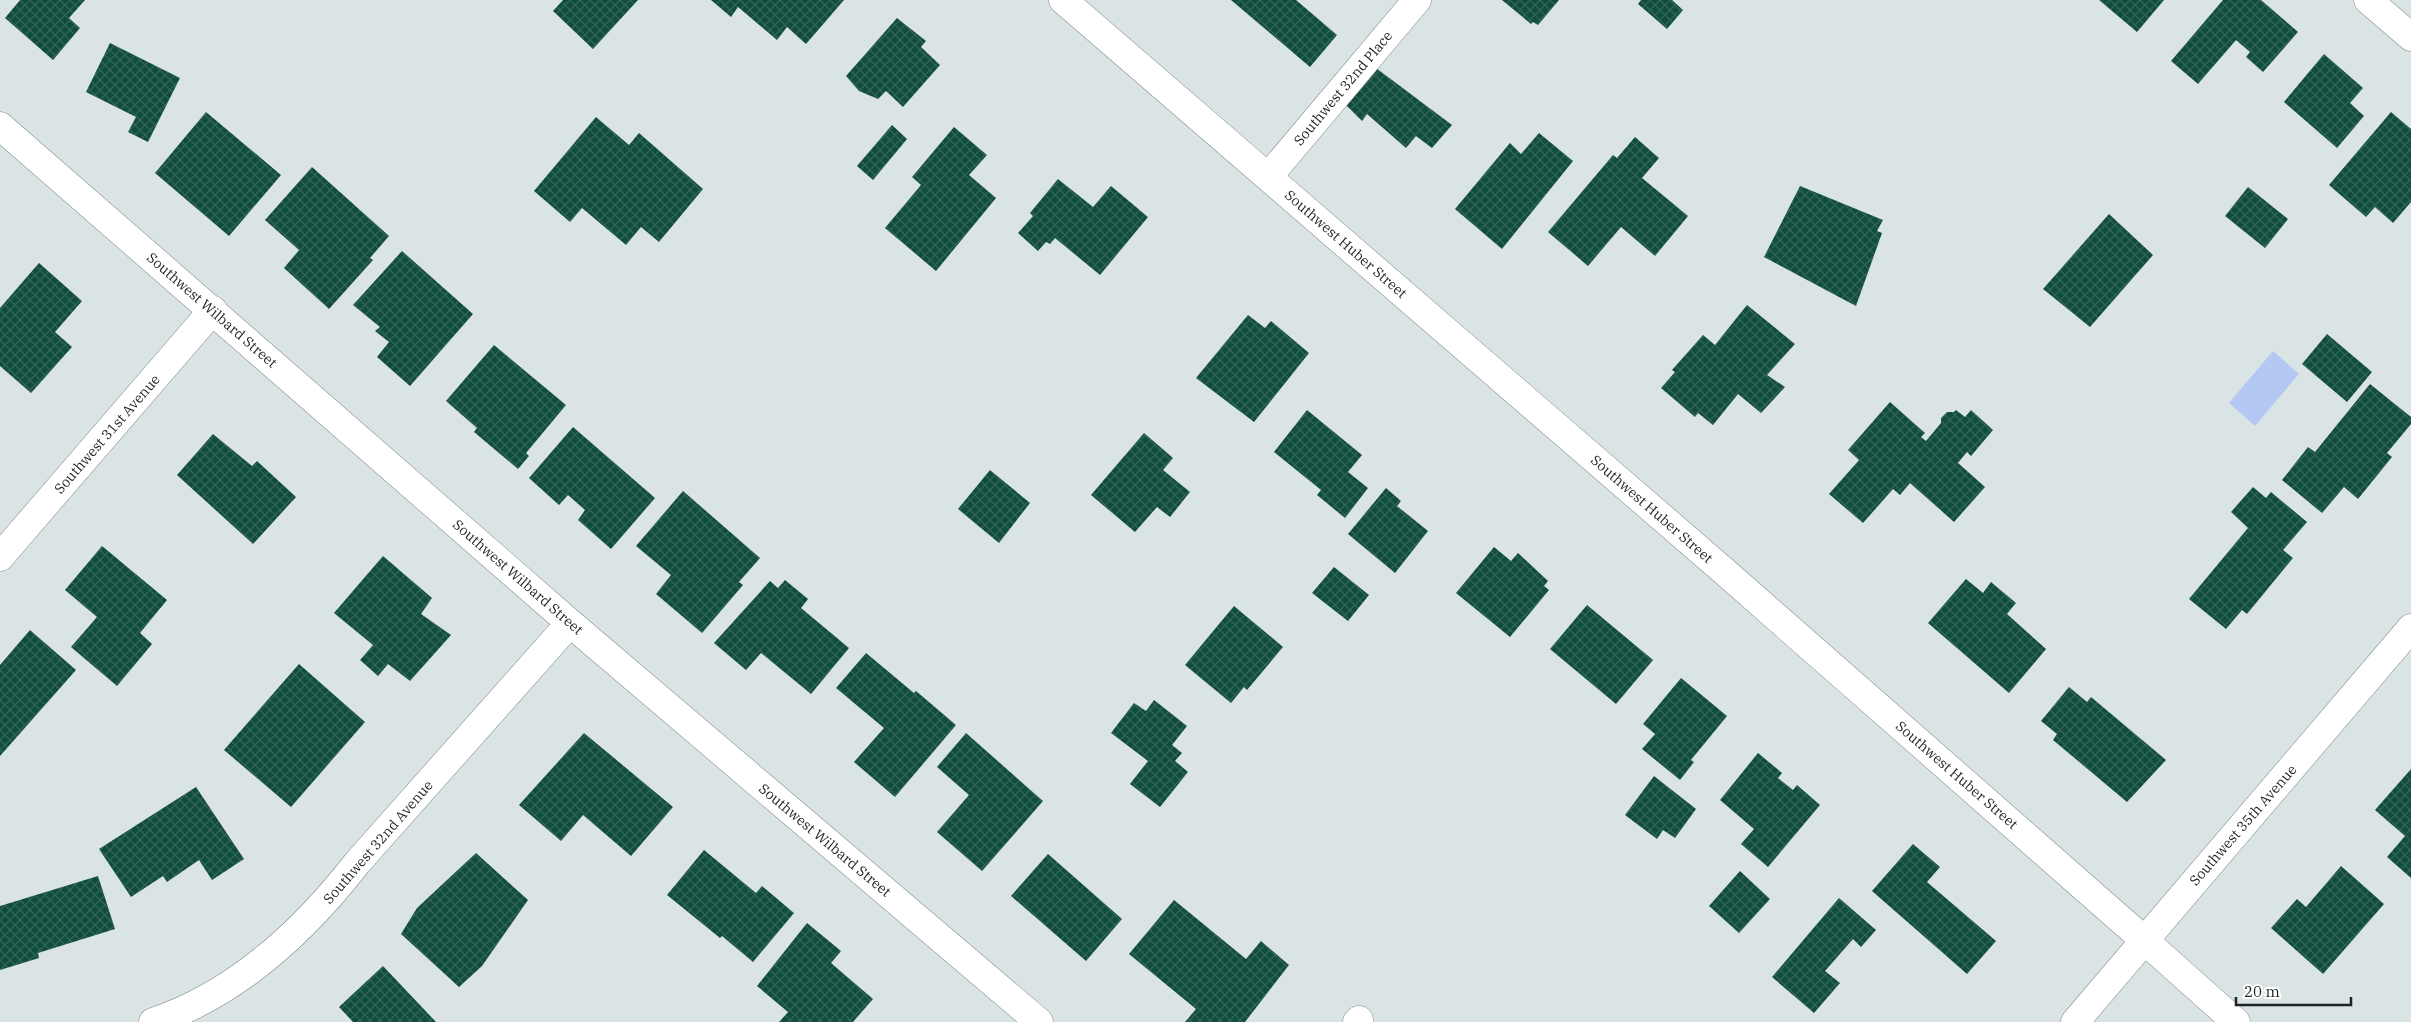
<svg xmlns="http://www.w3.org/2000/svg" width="2411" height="1022" font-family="'IBM Plex Serif',serif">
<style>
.water{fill:#b4c8f4}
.building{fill:url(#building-cross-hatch)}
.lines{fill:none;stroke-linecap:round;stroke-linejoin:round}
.street-casing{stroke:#828b8c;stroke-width:29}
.secondary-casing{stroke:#828b8c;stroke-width:29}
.street{stroke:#fff;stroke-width:28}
.secondary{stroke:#fff;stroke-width:28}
.labels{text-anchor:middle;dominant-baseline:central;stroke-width:5;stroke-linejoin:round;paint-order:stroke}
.street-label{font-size:14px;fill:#1f2323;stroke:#fff}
</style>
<defs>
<pattern id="building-cross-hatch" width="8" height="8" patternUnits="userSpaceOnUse" patternTransform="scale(1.25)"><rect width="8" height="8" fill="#104d3d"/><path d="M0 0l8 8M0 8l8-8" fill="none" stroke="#326357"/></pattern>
</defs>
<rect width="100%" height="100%" fill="#dae4e5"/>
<path class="water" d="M2273,351L2299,374L2255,426L2229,403Z"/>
<path class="building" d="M20,0H85L69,18L80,28L53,60L5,18Z
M563,0H638L593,49L553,11Z
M711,0H844L806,44L787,27L777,40L738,7L731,17Z
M1231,0H1296L1337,35L1310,67Z
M1502,0H1559L1538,25L1533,22L1531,24Z
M1641,0H1672L1683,10L1667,29L1638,4Z
M2099,0H2164L2137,32Z
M2223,0H2261L2298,32L2263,72L2246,57L2250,52L2236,40L2198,84L2171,61Z
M897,18L926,41L921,47L940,65L903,107L886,91L878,99L859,91L846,76Z
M110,43L180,78L148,142L128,132L136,117L86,92Z
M2324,54L2363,88L2350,103L2364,116L2337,148L2284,102Z
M1372,65L1452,125L1432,148L1416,136L1406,148L1367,114L1362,121L1343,102Z
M206,112L281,175L229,236L155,173Z
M2391,112L2411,129V202L2393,223L2375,207L2366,217L2329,185Z
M596,117L629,145L639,133L703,189L659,242L641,227L626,245L582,208L570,222L534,191Z
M892,125L907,139L873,180L857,166Z
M954,127L987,155L969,175L996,198L936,271L885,228L921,185L912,177Z
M1539,133L1573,161L1502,249L1455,209L1510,143L1521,154Z
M1635,137L1659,158L1642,178L1688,216L1655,256L1621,227L1588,266L1548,232L1613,155L1617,158Z
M312,167L389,236L370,258L373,260L329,309L284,268L299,250L265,220Z
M1058,179L1093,207L1111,186L1148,217L1100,275L1055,238L1050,244L1046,242L1038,251L1018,233L1033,216L1030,213Z
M1800,186L1883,220L1877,231L1882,233L1856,306L1764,257Z
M2248,187L2288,219L2265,248L2225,216Z
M2109,214L2153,255L2090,327L2043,289Z
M402,251L473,314L410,386L377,357L389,342L375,331L380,327L353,305Z
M39,263L82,301L55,332L72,347L31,393L0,366V308Z
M1747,305L1795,344L1767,375L1785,387L1761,413L1738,394L1713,425L1698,413L1695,417L1661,388L1675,372L1672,370L1703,335L1715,345Z
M1248,315L1265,328L1271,321L1309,353L1254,422L1196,378Z
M2327,334L2372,372L2347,402L2302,364Z
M494,345L566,405L526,453L529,456L518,469L474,432L477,428L446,401Z
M2370,384L2411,417V424L2387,453L2392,457L2358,499L2344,487L2322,513L2282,480L2308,447L2315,452Z
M1890,402L1925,433L1921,437L1926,441L1941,423V418L1947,412H1954L1956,410L1965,417L1971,410L1993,430L1971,456L1967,452L1958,463L1985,487L1954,522L1910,483L1900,495L1893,489L1863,523L1829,494L1859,460L1848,450Z
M1307,410L1362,455L1348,472L1368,488L1345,518L1317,495L1321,490L1274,452Z
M573,427L655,498L611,549L578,520L585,510L568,495L559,505L529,478Z
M1144,433L1173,458L1163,470L1190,492L1170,517L1157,507L1135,532L1091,495Z
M213,434L252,466L257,461L296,497L253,544L177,475Z
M990,470L1030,503L999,543L958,509Z
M2253,487L2266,498L2271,492L2307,522L2283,550L2293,558L2247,614L2242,610L2226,629L2189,599L2248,528L2231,512Z
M1386,488L1401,501L1397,506L1428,531L1395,573L1348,534Z
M683,491L760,558L739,582L743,585L702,633L656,594L671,575L636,546Z
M102,546L167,600L140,633L152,644L117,686L71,647L97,617L65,590Z
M1494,547L1511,561L1518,553L1548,581L1544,586L1549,590L1510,637L1456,593Z
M383,556L432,598L421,614L451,635L410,681L388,664L378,676L360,660L373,645L334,613Z
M1334,567L1369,595L1348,621L1312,593Z
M1966,579L1983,593L1991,582L2016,603L2007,614L2046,649L2009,693L1928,623Z
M785,580L808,599L801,608L849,648L811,694L761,653L746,670L714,643L770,581L778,588Z
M1587,605L1653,660L1616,704L1550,649Z
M1234,606L1283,647L1247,690L1244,687L1231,703L1185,665Z
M30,630L76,670L0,756V665Z
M866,653L914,693L916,691L956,725L895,797L854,762L884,728L836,688Z
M299,664L365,722L291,807L224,750Z
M1681,678L1727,716L1691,760L1694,762L1680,780L1642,749L1655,734L1643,724Z
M2069,687L2087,702L2091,697L2166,760L2127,802L2053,740L2057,734L2041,721Z
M1154,700L1187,726L1172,745L1182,753L1175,761L1188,772L1160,807L1130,784L1148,761L1111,733L1134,703L1146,711Z
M584,733L673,807L631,856L583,815L561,841L519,805Z
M966,733L1043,801L982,871L937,832L969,795L937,767Z
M1758,753L1782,773L1778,778L1793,790L1797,785L1820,805L1768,867L1741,844L1754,829L1720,800Z
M2411,769V878L2387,857L2405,836L2375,810Z
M1654,776L1696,809L1675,838L1663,830L1657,839L1625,815Z
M196,787L244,859L212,880L199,860L167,882L163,876L131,897L99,849Z
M1913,844L1940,867L1927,882L1996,941L1967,974L1872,891Z
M704,850L756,893L762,886L794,913L753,962L722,936L720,938L667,895Z
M476,853L528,900L482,966L459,987L401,934L417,908Z
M1048,854L1122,919L1086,961L1011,896Z
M2341,866L2384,904L2323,974L2271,928L2297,899L2306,907Z
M1740,871L1770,899L1739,933L1709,906Z
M98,876L115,929L38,953L39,958L0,970V906Z
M1839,898L1876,930L1861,947L1853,939L1825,971L1840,983L1814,1013L1772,977Z
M1174,900L1246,959L1261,941L1289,965L1245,1022H1185L1196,1009L1129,954Z
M807,923L841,951L831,963L873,999L853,1022H779L788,1012L757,986Z
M383,966L436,1022H353L339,1007Z"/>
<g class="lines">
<defs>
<path id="street" d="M1063,0L1725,572L2144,940
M2368,0L2411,37
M0,126L570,623L1039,1022
M1268,177L1417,0
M0,557L213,310
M153,1022C237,994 304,931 357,863L570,623
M1357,1022L1359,1020"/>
<path id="secondary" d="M2144,940L2236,1022
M2075,1022L2411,628"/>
</defs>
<use href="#street" class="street-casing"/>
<use href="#secondary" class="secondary-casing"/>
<use href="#street" class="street"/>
<use href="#secondary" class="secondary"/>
</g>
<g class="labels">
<g class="street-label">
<text transform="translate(1343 88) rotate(-50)">Southwest 32nd Place</text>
<text transform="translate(1346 244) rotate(41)">Southwest Huber Street</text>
<text transform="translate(212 310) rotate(41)">Southwest Wilbard Street</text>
<text transform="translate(107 434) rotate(-49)">Southwest 31st Avenue</text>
<text transform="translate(1652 509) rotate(41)">Southwest Huber Street</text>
<text transform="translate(518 577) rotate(41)">Southwest Wilbard Street</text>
<text transform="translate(1957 775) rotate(41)">Southwest Huber Street</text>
<text transform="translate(2243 825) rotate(-49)">Southwest 35th Avenue</text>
<text transform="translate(825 840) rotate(40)">Southwest Wilbard Street</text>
<text transform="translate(378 842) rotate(-49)">Southwest 32nd Avenue</text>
</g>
</g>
<path d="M2236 997v8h115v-8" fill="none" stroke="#1f2323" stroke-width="2.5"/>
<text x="2244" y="997" font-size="15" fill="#1f2323" stroke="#ffffff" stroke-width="4" paint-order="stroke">20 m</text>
</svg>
